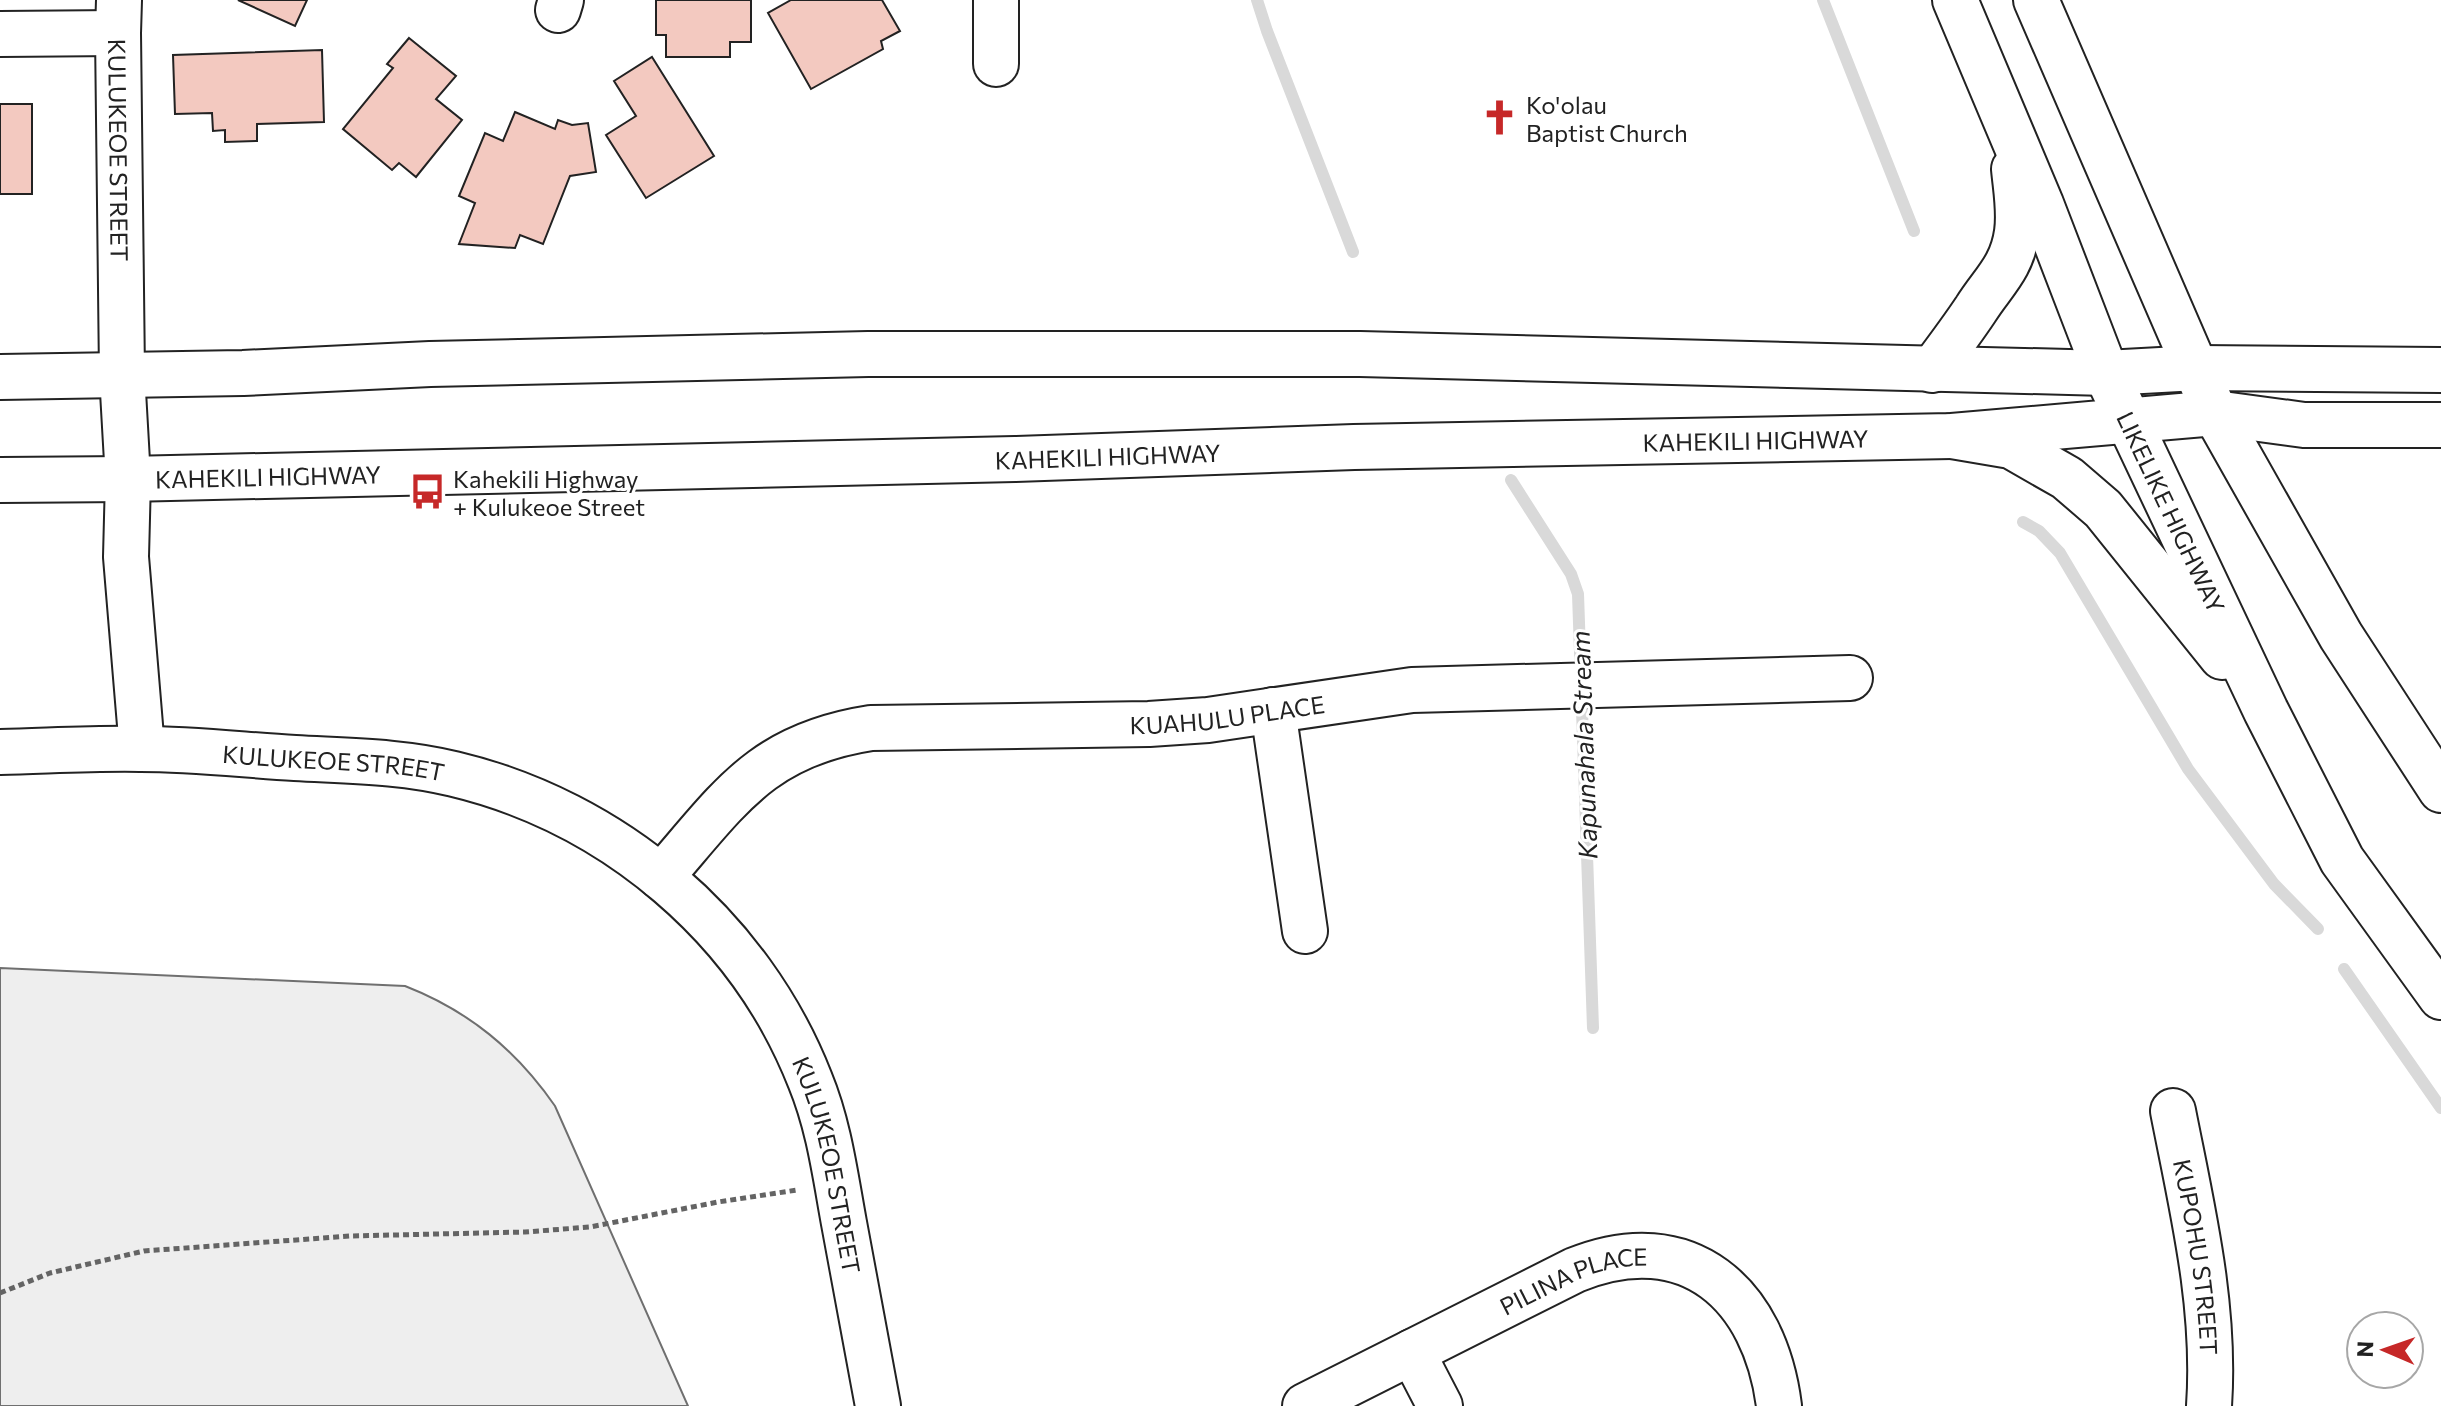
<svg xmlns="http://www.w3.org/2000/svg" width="2441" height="1406" font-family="Commissioner,sans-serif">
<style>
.green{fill:#eee;stroke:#6f6f6f;stroke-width:2}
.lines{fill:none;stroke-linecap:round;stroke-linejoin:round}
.stream{stroke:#d9d9d9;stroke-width:12}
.building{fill:#f3c9c0;stroke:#222;stroke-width:2}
.minor-casing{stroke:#222;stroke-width:48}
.major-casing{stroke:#222;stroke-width:48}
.highway-casing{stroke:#222;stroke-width:48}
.path{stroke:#646464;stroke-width:5;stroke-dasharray:6 4;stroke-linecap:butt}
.minor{stroke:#fff;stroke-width:44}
.major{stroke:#fff;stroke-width:44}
.highway{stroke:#fff;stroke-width:44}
.labels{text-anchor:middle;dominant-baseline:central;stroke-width:6;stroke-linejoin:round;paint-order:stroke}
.poi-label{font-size:24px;fill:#222;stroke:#fff;text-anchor:start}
.street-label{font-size:24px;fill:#222;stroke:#fff}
.water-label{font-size:26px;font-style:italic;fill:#222;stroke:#fff}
</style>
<rect width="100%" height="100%" fill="#fff"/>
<path class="green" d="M0,968L405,986C469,1011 516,1050 555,1106L688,1406H0Z"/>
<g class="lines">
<path class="stream" d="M1257,0L1267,31L1353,252
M1823,0L1914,231
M1511,480L1571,574L1578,594L1593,1028
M2023,522L2039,531L2060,553L2188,769L2274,884L2318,929
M2344,969L2441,1108"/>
</g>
<path class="building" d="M238,0H307L295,26Z
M656,0H751V42H730V57H666V35H656Z
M791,0H882L900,31L881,41L883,49L811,89L768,13Z
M409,38L456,76L436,99L462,120L416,177L399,163L392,170L343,129L393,68L387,64Z
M322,50L324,122L257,124V141L225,142V130L213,131L212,113L175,114L173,55Z
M652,57L714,156L646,198L606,135L636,116L614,81Z
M0,104H32V194H0Z
M515,112L555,129L558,120L572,125L588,123L596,172L570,176L543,244L520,235L515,248L459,244L475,203L459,196L485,133L503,141Z"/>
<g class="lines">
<defs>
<g id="minor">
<path id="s1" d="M119,0L118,33L122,374L128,479L126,557L142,749"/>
<path d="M996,0V64"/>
<path d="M558,10L561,0"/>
<path d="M0,34L118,33"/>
<path d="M1273,710L1305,931"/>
<path id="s2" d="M0,752C47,751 94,748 141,749C192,749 244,755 295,758C348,761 402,761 454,774C613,812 750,927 810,1080C829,1126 835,1174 844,1223C855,1284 867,1345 878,1406"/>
<path id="s3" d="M661,877C730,798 761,745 871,728L1149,724L1208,720L1412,690L1850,678"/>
<path id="s4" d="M2173,1111C2192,1208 2216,1306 2209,1406"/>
<path d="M1412,1352L1440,1406"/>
<path id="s5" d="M1305,1406L1575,1270C1688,1224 1765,1294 1779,1406"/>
</g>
<g id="major">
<path d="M0,377L243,373L430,364L868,354H1360L2106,373L2197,368"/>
<path id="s6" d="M0,480L128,479L1015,459L1354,447L1952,436L2215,413"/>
</g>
<g id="highway">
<path id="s7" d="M1955,0L2041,204L2106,373L2266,711L2342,860L2441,997"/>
<path d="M2036,0L2215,413L2341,636L2441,790"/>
<path d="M2197,368L2441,370"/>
<path d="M1932,370C1947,350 1962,330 1976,309C1993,282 2012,268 2017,232C2020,211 2016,190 2014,169"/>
<path d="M2215,413L2304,425H2441"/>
<path d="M1952,436L2011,446L2067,478L2103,509L2222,657"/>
</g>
</defs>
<use href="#minor" class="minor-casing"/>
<use href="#major" class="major-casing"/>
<use href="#highway" class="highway-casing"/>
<path class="path" d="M0,1293L50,1273L144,1251L350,1236L525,1232L590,1227L718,1202L797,1190"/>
<use href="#minor" class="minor"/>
<use href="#major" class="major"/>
<use href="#highway" class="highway"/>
</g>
<defs>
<symbol id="church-bare" viewBox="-9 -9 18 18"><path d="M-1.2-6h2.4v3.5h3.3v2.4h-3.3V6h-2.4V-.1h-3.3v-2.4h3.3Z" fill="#c62828" stroke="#fff" stroke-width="2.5" paint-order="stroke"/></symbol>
<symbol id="bus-bare" viewBox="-9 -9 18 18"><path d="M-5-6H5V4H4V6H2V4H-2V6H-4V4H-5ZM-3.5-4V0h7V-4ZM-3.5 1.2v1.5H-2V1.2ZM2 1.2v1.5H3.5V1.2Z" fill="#c62828" stroke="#fff" stroke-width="2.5" paint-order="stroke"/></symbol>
</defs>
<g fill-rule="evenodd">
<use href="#church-bare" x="1474" y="92" width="51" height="51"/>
<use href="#bus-bare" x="402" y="466" width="51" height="51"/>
</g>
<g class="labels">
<g class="poi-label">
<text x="1526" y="104">Ko'olau<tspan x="1526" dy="28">Baptist Church</tspan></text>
<text x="453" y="478">Kahekili Highway<tspan x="453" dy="28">+ Kulukeoe Street</tspan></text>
</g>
<g class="street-label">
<text stroke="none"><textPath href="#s1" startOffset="150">KULUKEOE STREET</textPath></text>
<text stroke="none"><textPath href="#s6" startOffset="1756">KAHEKILI HIGHWAY</textPath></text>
<text stroke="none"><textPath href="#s6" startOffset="1108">KAHEKILI HIGHWAY</textPath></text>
<text stroke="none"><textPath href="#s6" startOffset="268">KAHEKILI HIGHWAY</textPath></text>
<text stroke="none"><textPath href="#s7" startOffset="556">LIKELIKE HIGHWAY</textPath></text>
<text stroke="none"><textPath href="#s3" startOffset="622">KUAHULU PLACE</textPath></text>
<text stroke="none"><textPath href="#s2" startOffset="334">KULUKEOE STREET</textPath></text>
<text stroke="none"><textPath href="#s2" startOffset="1030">KULUKEOE STREET</textPath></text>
<text stroke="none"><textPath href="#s4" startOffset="148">KUPOHU STREET</textPath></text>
<text stroke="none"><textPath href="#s5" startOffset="298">PILINA PLACE</textPath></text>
</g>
<g class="water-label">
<text transform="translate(1583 745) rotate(-92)">Kapunahala Stream</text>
</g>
</g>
<g transform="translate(2385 1350) rotate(272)"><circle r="38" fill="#ffffff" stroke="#a7a7a7" stroke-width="2"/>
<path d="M0-6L14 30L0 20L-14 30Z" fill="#c62828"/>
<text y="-12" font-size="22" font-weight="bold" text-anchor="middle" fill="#222222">N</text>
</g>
</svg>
